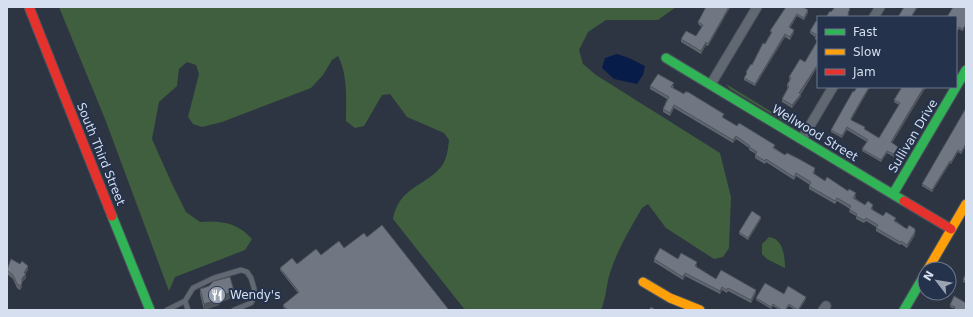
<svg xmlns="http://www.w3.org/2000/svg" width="973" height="317" font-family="'DejaVu Sans',sans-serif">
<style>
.green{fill:#3f5f3e}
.water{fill:#081c49}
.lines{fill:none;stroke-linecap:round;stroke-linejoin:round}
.lane-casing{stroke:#4c545f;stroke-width:6}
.street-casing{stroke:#4c545f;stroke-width:11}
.fast-casing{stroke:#4c545f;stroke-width:11}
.slow-casing{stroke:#4c545f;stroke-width:11}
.jam-casing{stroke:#4c545f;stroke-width:11}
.lane{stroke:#626872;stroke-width:4.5}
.street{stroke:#626872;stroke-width:9}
.fast{stroke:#30b455;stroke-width:9}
.slow{stroke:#ff9f0a;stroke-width:9}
.jam{stroke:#e5322d;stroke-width:9}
.wall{fill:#606670}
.shaded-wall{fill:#4e535b}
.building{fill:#707782;stroke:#4e535b}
.labels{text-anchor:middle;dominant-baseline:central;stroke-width:4;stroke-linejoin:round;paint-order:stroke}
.street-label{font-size:12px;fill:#d6dfef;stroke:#24324b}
.poi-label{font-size:12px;fill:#d6dfef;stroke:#24324b;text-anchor:start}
</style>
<rect width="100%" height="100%" fill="#2d3542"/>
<path class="green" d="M59,7H676L658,20H606L588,32L579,50L583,64L596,75L720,153L731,197L729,248L723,257L714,259L666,228L648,204L642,208C631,227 619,247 612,267C606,282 607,296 601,310H465L393,219C399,187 424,187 441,167C447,159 448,150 449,140L444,133L407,117L390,94L382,95L364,126L355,128L346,121C346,100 348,75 338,56L332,60L323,75L311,88L222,122L202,127L193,124L188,117L199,74L196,65L187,62L179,69L177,86L159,102L152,139L172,184L186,212L200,222C221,220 238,223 252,239L245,250L175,277L169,291L105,119Z
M726,84L793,125L788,124L730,89Z
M769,237C783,238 785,257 785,268L767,259L762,254V244Z"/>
<path class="water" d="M617,54L629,58L645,66L643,75L637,84L614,79L602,68L605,58Z"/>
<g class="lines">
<defs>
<path id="lane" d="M185,301L188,310
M167,310L185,301L193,288L214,278L241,270L247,272L251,278L254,288L255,296L251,303L234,310"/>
<path id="street" d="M874,17L880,7
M711,84L757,7
M802,139L833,87
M823,310L826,306"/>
<path id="fast" d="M666,58L904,201
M893,194L966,70
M112,216L150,310
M904,310L925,274"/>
<path id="slow" d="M928,269L966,204
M643,282L670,298L700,310"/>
<path id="jam" d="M29,7L112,216
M904,201L951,229"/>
</defs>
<use href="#lane" class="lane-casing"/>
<use href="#street" class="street-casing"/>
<use href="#fast" class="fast-casing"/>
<use href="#slow" class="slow-casing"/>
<use href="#jam" class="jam-casing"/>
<use href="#lane" class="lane"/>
<use href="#street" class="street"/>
<use href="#fast" class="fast"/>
<use href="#slow" class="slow"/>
<use href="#jam" class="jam"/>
</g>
<path class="wall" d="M706,7H730L708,46L706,45L701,54L681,42V39L696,36L702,27L698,24V22Z
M786,7L808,13L804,20L797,16L790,28L794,32L790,40L785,37L755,86L744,80V78L746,75V72L752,65L771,33L770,31Z
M966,7L963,31L959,29L956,33V17Z
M818,22V66L801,94V96L792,108L782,102V99L788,88L787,87V85L790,80L789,79V77L805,62L817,41L815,39V37L810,33V31Z
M650,86H674L673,88L724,117L723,118L737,126L775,148L785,155L815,171L814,174L825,181L856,196L855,198L865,205L873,208L872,209L883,216L896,221L915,235L907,248L901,244L900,245L876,231V227L866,221L864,223L856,219V216L849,212L850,209L837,201L835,204L809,189V186L810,185L796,176L794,180L766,162L765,164L755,158V155L756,154L749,150V148L736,139L733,143L674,108L670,116L663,112V109L667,99L650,89Z
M857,87H870L851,120L879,138L899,105L894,102V100L902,87H926L892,143L898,149L894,157L887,153L881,162L862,151V149L867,142L847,130L842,138L831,132V130Z
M966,108V146L961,154L958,152L951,164L950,163L932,192L922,186V184Z
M761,219L748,240L739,234V232Z
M367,237L449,310H286L283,307V305L298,293L280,270V268L297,264L321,255L344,248Z
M654,259H678L697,265L696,267L716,279L756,293L751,303L728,291L727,293L722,290L720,294L685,276L683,280L654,262Z
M7,269L28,270L25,274L26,278L22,282V287L20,290L17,288L13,279L7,274Z
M966,273V283L963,282V280Z
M200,289L234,297L219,303V305L204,310L200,294Z
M784,294L806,299L799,310H795L789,306L786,310H779L773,306L771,309L756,300V298Z
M966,303L955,309L950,307V305Z"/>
<path class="shaded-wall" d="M729,7H730V8L708,46V44Z
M917,7H918L912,17H911Z
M808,10V13L804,20V18Z
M797,14V16L789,29V27Z
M966,24V26L963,31V29Z
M794,30V32L790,40V37Z
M785,34V37L755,86V84Z
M706,42V45L701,54V51Z
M818,64V66L799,95V93Z
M869,87H870L851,120V118Z
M924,87H926L891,145V142Z
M801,94V96L792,108V105Z
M674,105V108L670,116V113Z
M847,127V130L842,138V136Z
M736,136V139L733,143V140Z
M966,144V146L961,154V152Z
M898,147V149L894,157V154Z
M958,150V152L951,164V162Z
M887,151V153L881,162V160Z
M950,161V163L932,192V190Z
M761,217V219L748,240V238Z
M915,232V235L907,248V245Z
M28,266V270L25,275L26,274V278L22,282V278L24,273Z
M685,273V276L683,280V277Z
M22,283V287L20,290V286Z
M722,287V290L720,294V291Z
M756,290V293L751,303V300Z
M234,291V297L219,303V305L204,310V304L218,297Z
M806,297V299L799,310H798Z"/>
<path class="building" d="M706,7H729L708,44L706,42L701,51L681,39L686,31L696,36L703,25L698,22Z
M786,7H803L808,10L804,18L797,14L789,27L794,30L790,37L785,34L755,84L744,78L747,73L746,72L751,64L752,65L763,43L765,44L772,32L770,31Z
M835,7H848L850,9L848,13H849L847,17H826L830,11L831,12Z
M904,7H917L911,17H898Z
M953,7H966V24L963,29L959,27L956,31V17H947Z
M816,21L818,22V39L815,37L817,35L810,31Z
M818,40V64L799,93L801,94L792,105L782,99L789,86L787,85L791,78L789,77L800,59L805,62Z
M658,74L674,83L671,87L684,94L685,92H688L724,114L722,117L737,126L739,123L775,145L773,148L785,155L787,153L799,159L815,168L813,173L825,181L827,177L848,191L849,189L856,193L853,198L865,205L868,201L873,205L871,209L883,216L886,212L896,218L894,221L907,229L909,225L915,229V232L907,245L901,241L900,242L876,228L878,225L866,218L864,220L856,216L857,214L849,209L851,206L837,198L835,201L809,186L811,182L796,173L794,177L766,159L765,161L755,155L757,152L749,147L750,146L736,136L733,140L674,105L670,113L663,109L669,97L650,86Z
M857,87H869L851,118V120L865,127L864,129L879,138L900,103L894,100L902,87H924L891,142L898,147L894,154L887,151L881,160L862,149L868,140L847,127L842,136L831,130L853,91L854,92Z
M966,108V144L961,152L958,150L951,162L950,161L932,190L922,184Z
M752,211L761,217L748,238L739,232Z
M382,225L449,310H288L283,305L299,292L280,268L292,258L297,264L316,249L321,255L339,241L344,248L364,233L367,237Z
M660,248L678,259L681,253L697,262L695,266L716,279L721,270L756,290L751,300L728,288L727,290L722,287L720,291L685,273L683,277L654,259Z
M11,259L20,264L22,261L28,266L24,273L26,274L22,278V283L20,286L17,284L13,275L7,270Z
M966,273V281L963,280Z
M230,277L234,291L218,297L219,299L204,304L200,289L209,286L214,281Z
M765,283L784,294L788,286L806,297L798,310L789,304L785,310H782L773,304L771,307L756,298Z
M954,296L966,303V310H954L955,307L950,305Z
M651,307L656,310H649Z"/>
<defs>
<symbol id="restaurant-disc" viewBox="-11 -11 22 22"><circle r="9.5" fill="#9ba4b2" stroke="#24324b"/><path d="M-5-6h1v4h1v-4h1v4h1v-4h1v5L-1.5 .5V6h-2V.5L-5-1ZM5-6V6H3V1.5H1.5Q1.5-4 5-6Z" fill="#fff"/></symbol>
</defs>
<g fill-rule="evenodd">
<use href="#restaurant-disc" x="207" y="285" width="20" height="20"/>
</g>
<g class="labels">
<g class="street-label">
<text transform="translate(815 133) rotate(31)">Wellwood Street</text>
<text transform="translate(913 136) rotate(-59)">Sullivan Drive</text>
<text transform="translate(101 154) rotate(68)">South Third Street</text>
</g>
<g class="poi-label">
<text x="230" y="295">Wendy's</text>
</g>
</g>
<rect width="973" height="317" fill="none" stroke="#d6dfef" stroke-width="16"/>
<rect x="817" y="16" width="140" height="72" fill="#24324b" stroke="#6b778d"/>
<rect x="825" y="29" width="20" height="6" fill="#30b455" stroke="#6b778d"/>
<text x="853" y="36" font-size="12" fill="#d6dfef">Fast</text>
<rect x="825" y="49" width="20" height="6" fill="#ff9f0a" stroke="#6b778d"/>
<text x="853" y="56" font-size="12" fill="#d6dfef">Slow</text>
<rect x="825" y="69" width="20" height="6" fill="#e5322d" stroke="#6b778d"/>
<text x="853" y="76" font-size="12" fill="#d6dfef">Jam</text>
<g transform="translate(937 281) rotate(301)"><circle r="19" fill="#24324b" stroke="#6b778d"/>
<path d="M0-3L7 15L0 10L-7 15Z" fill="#9ba4b2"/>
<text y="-6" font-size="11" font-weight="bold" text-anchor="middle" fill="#d6dfef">N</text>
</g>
</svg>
